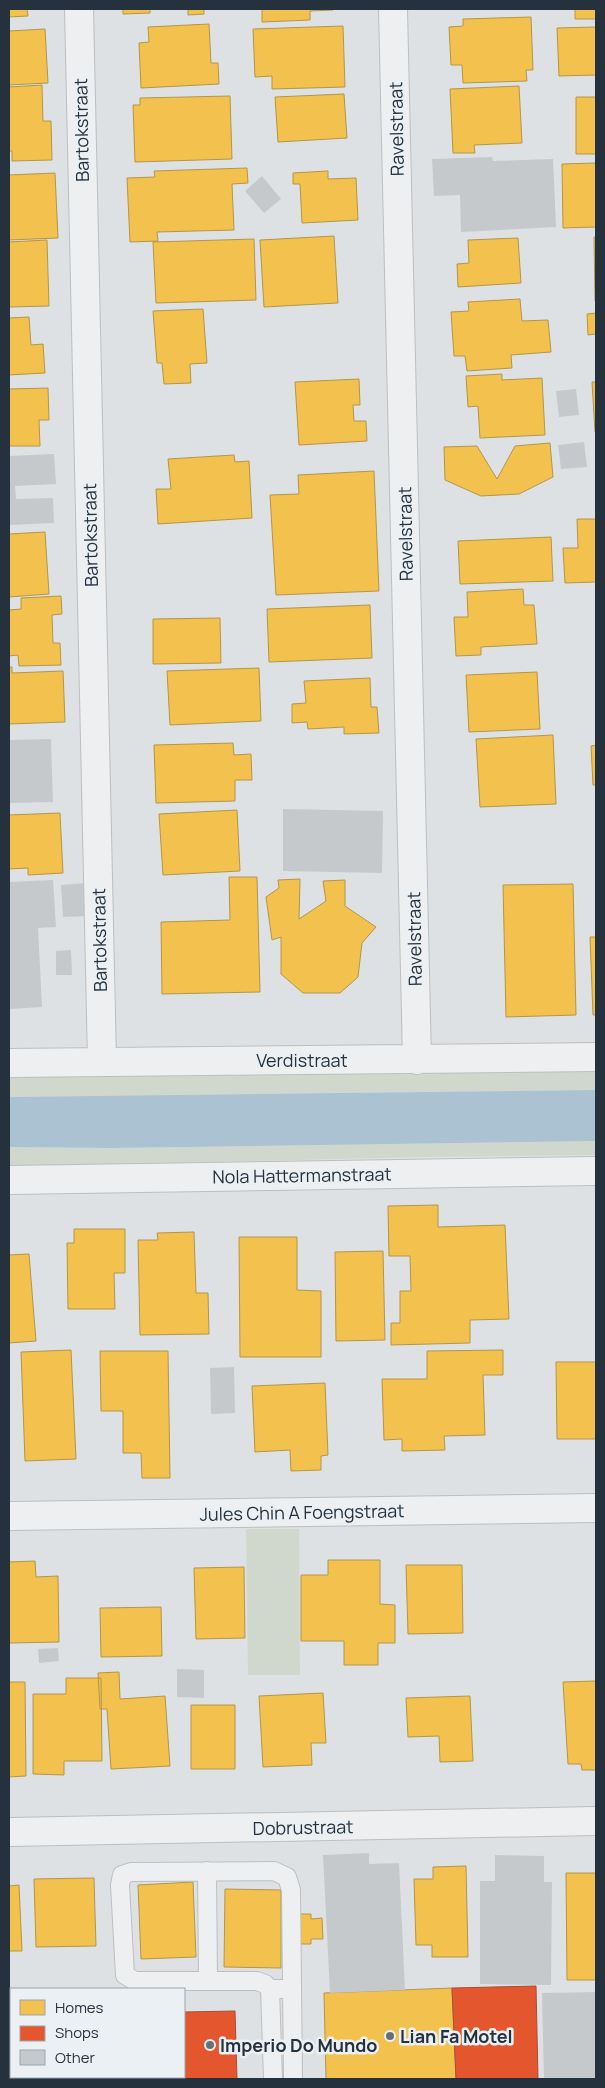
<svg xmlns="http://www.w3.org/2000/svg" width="605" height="2088" font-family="Manrope,sans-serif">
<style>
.green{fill:#d0d8ce}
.water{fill:#aac2d1}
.homes{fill:#f2c14e;stroke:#b49649}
.shops{fill:#e4572e;stroke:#ab4c32}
.building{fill:#c6c9cb}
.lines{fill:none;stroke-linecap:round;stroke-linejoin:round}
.lane-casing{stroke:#bcbfc1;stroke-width:20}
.street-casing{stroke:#bcbfc1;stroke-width:30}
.lane{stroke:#edeff1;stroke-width:18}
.street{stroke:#edeff1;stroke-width:28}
.poi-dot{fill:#666f77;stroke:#ebf0f4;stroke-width:2}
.labels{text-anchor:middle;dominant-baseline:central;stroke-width:5;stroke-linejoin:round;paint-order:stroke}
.street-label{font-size:18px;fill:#25313d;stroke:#ebf0f4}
.poi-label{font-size:18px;font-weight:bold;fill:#25313d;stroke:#ebf0f4;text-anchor:start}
</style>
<rect width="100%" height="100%" fill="#dee1e3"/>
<path class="green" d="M596,1071V1090L9,1097V1077Z
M596,1141V1155L422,1157L9,1167V1147L112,1148Z
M246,1529H299L300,1675H248Z"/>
<path class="water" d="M596,1090V1141L112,1148L9,1147V1097Z"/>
<path class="homes" d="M9,9H27L28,16L9,17Z
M123,9H150V13L123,14Z
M188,9H204V14L188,15Z
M262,9H333V10L310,11V20L262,22Z
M575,9H596V19H575Z
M531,17L533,70H526L527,81L463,83L462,65H451L449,27L463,26V19Z
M209,24L211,63H218L219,84L141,88L139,43L149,42L148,27Z
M343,26L345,87L272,89V76L255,77L253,29Z
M596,27V75L559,76L557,28Z
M45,29L48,83L9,85V31Z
M42,85L43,121H51L52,160L12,161V151H9V87Z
M519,86L522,143L474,145L475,153H453L450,89Z
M344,94L347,138L278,142L275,97Z
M230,96L232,159L135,162L133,105H140V98Z
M576,97H596V154H576Z
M596,163V227L563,228L562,164Z
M247,168L248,183L232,184L234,230L157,232L158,241L130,242L127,178L155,177L154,171Z
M328,171V179L356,178L358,220L302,223L300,184H293V173Z
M55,173L58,238L9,240V175Z
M334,236L338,303L264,307L260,240Z
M594,237H596V301H595Z
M518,238L521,283L458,287L457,264L469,263L468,240Z
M254,239L256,300L156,303L153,242Z
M47,240L49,306L9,307V242Z
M520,299L522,321L548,320L551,352L511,355L512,368L467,371L465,356H454L451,312L469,311L468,302Z
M203,309L207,363L190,364L191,383L164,384L162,363H157L153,311Z
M596,313V340V334L588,335L587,314Z
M29,317L31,345L43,344L45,373L9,375V318Z
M502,374V380L542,378L545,435L480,438L478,406L468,407L466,376Z
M359,379L360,405H353L354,421H366L367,441L299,445L295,382Z
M592,382H596V432H595Z
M48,388L49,420H39L40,446H9V389Z
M550,443L553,477L519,494L481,496L445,480L444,447L477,446L497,479L515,446Z
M234,455L235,462L249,461L252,518L158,524L156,489H171L168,459Z
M374,471L379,591L276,595L270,495L299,494L298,475Z
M577,519H596V582L565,583L563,548H578Z
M45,532L49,594L9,597V534Z
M551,537L553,581L460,584L458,541Z
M523,589L524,605H534L537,644L481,647V655L456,656L454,617H468L467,592Z
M61,596L62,614L52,615L53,643H60L61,665L19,666L18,655L9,656V610L21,609V598Z
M370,605L372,658L269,662L267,609Z
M220,618L221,663L153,664V619Z
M9,667H12V673L63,671L65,722L9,724Z
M259,668L261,721L170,725L167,671Z
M537,672L540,729L469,732L466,675Z
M370,678L371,707H377L379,733L344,734V727L308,729L307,722L292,723V704L306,703L304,681Z
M553,735L556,804L480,807L476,739Z
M233,743L234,755L251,754L252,780H235V801L156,803L154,745Z
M596,745V785H593L591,746Z
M237,810L240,871L163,875L159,814Z
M60,813L63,873L28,875V868L9,869V815Z
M229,877H257L260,992L162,994L161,922L230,920Z
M300,879L299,919L326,901L323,881L345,880V906L376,927L362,943L358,977L340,993H303L281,974V937L272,940L266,897L279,888L278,880Z
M573,884L576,1015L506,1017L503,885Z
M590,937H596V1015H593Z
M438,1205V1227L505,1225L509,1319L470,1320V1343L391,1345V1323H400V1291H411L410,1256H389L388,1206Z
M74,1229H125V1273H114L115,1309H68L67,1243H74Z
M194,1232L196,1293H208L209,1334L140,1335L138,1240H158L157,1233Z
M239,1237H297V1290L321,1291V1357H240Z
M383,1251L385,1340L336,1341L335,1252Z
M29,1254L36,1341L9,1343V1255Z
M71,1350L76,1459L25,1461L21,1352Z
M503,1350V1375H483L485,1435L444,1436L445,1450L402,1451V1439L384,1440L382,1379H427V1351Z
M100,1351H168L170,1478H142L141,1453H123V1411H101Z
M556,1362H596V1439H557Z
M325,1383L328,1455L321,1456V1470L291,1471L290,1450L255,1452L252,1386Z
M328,1560H380V1604L395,1605V1643H378V1665H344V1641H301V1575H328Z
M35,1561L36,1577L58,1576L59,1642L9,1643V1562Z
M406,1565H462L463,1633L408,1634Z
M244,1567L245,1638L196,1639L194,1568Z
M161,1607L162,1656L101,1657L100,1608Z
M119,1672L120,1699L165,1696L170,1766L111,1769L107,1709H100L98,1673Z
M66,1678H101L102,1761H64V1775L33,1774V1694H66Z
M596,1681V1770H582L581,1764H568L563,1682Z
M9,1682H25L26,1776L9,1777Z
M323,1693L326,1743H311L312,1765L263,1767L259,1696Z
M470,1696L473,1761L440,1762L439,1736L408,1737L406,1698Z
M191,1705H235V1769H191Z
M466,1866L468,1957H432V1945H416L414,1879H433V1867Z
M566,1873H596V1980H567Z
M94,1878L96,1946L36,1947L34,1879Z
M193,1882L196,1957L141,1959L138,1885Z
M19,1885L22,1951H9V1886Z
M225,1889L281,1890V1968L224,1967Z
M299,1914H311V1919L322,1918L323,1939H311V1944H300Z
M452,1988L456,2079H326L324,1993Z
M9,2006H11V2077H60V2079H9Z
M60,2077H132V2079H60Z"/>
<path class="shops" d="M536,1986L538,2079H456L452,1988Z
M235,2011L237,2079H152V2077H184V2012Z"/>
<path class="building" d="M492,157L493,161L553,159L556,227L461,232L460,195L434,196L432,159Z
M262,176L281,199L264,213L245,191Z
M576,389L579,415L559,417L556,391Z
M584,442L587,467L561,469L558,445Z
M54,454L56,484L15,486L16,499L53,498L54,523L9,525V456Z
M51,739L53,802L9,803V740Z
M283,809L383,811L382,873L283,871Z
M53,880L56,927L38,928L42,1007L9,1009V882Z
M87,883L89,916L63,917L61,885Z
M71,950L72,975H56V951Z
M234,1367L235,1413L211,1414L210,1368Z
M58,1648L59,1661L39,1663L38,1649Z
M177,1669L204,1670V1698L177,1697Z
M369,1853V1864L399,1863L405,1990L330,1993L323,1855Z
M495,1855L544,1856V1882H552L551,1985L480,1984V1881H495Z
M596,1992V2079H544L542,1993Z"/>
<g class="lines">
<defs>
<path id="lane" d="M207,1871L208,1981
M270,1989L273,2079
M291,1989H270L265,1984L257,1981H135L125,1975L120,1885L122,1875L131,1872L274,1871L287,1877L291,1890L293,2079"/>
<path id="street" d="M79,9L102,1061
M393,9L417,1060
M9,1063L596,1057
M9,1180L596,1171
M9,1516L596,1508
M9,1832L596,1821"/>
</defs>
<use href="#lane" class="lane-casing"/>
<use href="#street" class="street-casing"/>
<use href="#lane" class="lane"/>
<use href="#street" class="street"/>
</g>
<g class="poi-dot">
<circle cx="390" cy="2036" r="5"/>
<circle cx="210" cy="2045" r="5"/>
</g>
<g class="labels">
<g class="street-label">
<text transform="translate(396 129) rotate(-91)">Ravelstraat</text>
<text transform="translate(81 130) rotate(-91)">Bartokstraat</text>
<text transform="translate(405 534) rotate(-91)">Ravelstraat</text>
<text transform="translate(90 535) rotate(-91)">Bartokstraat</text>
<text transform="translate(414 939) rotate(-91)">Ravelstraat</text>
<text transform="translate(99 940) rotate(-91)">Bartokstraat</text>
<text x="302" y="1060">Verdistraat</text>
<text transform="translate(302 1175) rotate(-1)">Nola Hattermanstraat</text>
<text transform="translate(302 1512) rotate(-1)">Jules Chin A Foengstraat</text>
<text transform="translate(303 1827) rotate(-1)">Dobrustraat</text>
</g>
<g class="poi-label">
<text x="400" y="2036">Lian Fa Motel</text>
<text x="220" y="2045">Imperio Do Mundo</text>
</g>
</g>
<rect width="605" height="2088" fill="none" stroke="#25313d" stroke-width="20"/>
<rect x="10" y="1988" width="175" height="90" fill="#ebf0f4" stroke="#9ca4ab"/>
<rect x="20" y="2000" width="25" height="15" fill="#f2c14e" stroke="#9ca4ab"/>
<text x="55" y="2013" font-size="15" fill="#25313d">Homes</text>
<rect x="20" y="2026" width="25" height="15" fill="#e4572e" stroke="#9ca4ab"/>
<text x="55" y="2038" font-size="15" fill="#25313d">Shops</text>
<rect x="20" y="2050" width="25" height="15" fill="#c6c9cb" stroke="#9ca4ab"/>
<text x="55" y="2063" font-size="15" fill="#25313d">Other</text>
</svg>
